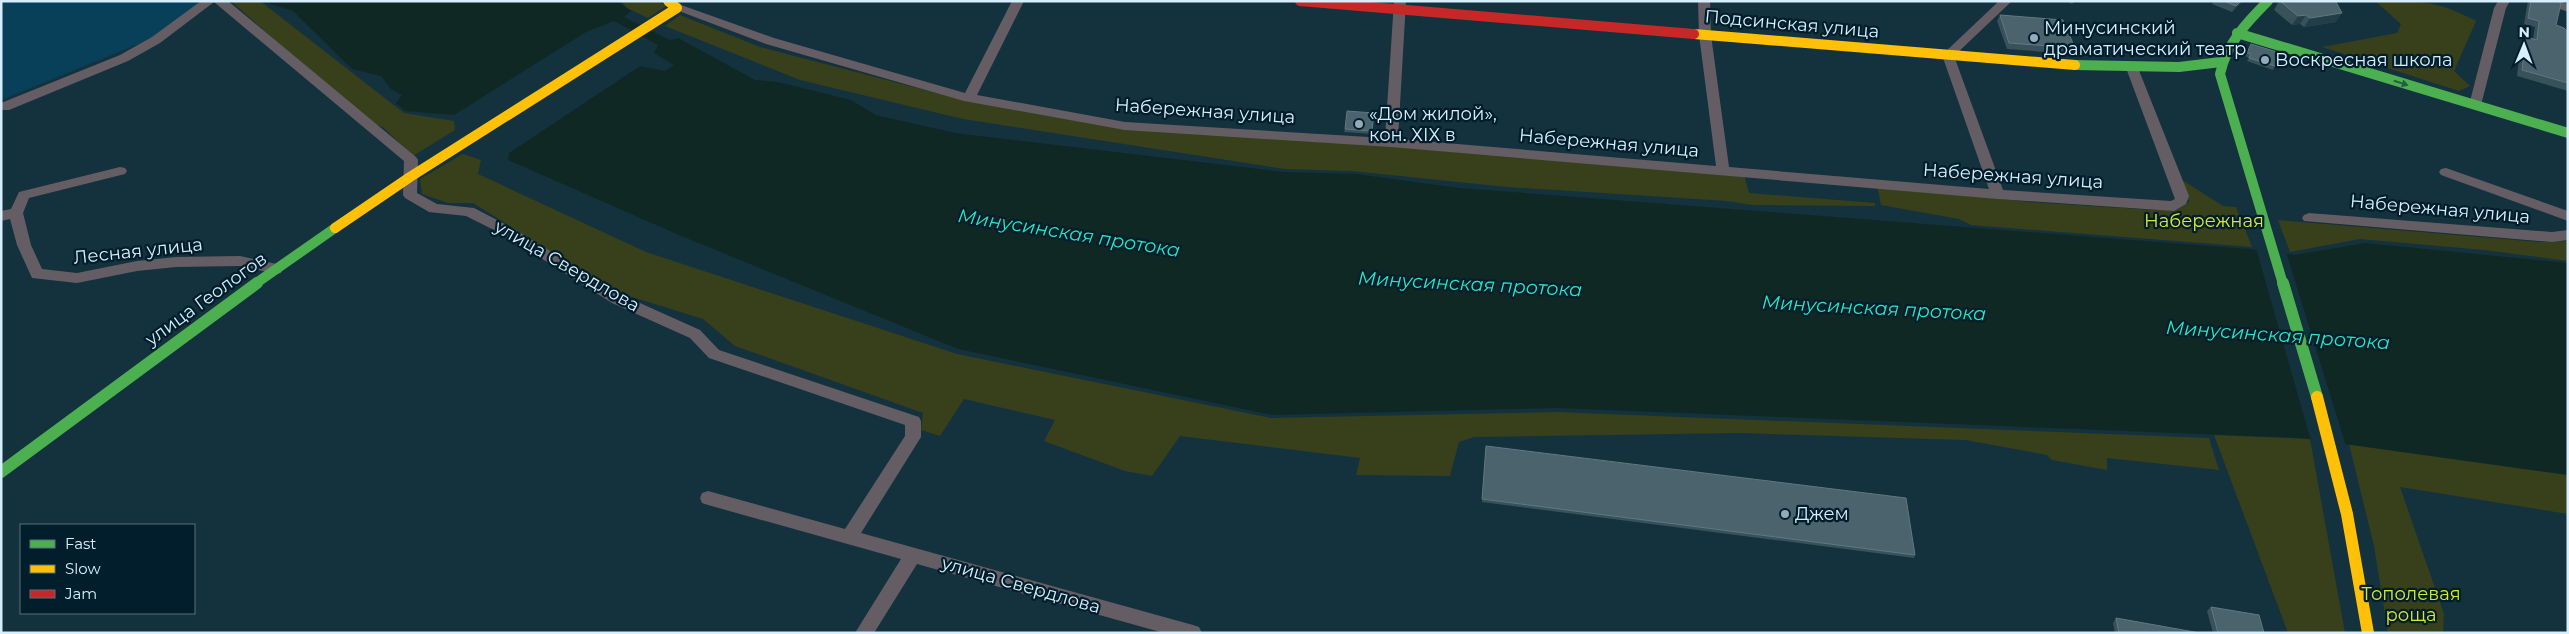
<svg xmlns="http://www.w3.org/2000/svg" width="2569" height="634" font-family="Montserrat,sans-serif">
<style>
.built{fill:#094059}
.green{fill:#38401b}
.water{fill:#102824}
.pier{fill:#14313e}
.lines{fill:none;stroke-linecap:round;stroke-linejoin:round}
.street{fill:#645e64;fill-rule:evenodd}
.fast-far1{stroke:#4caf50;stroke-width:10}
.fast{stroke:#4caf50;stroke-width:12}
.slow-far1{stroke:#ffc107;stroke-width:10}
.slow{stroke:#ffc107;stroke-width:12}
.jam{stroke:#c62828;stroke-width:10}
.wall{fill:#39525a}
.shaded-wall{fill:#233e48}
.building{fill:#4a636c;stroke:#607882}
.oneway{fill:#235f3c}
.poi-dot{fill:#92acba;stroke:#021d2b;stroke-width:2}
.labels{text-anchor:middle;dominant-baseline:central;stroke-width:4.5;stroke-linejoin:round;paint-order:stroke}
.street-label{font-size:18px;fill:#d6eefd;stroke:#021d2b}
.poi-label{font-size:18px;fill:#d6eefd;stroke:#021d2b;text-anchor:start}
.park-label{font-size:18px;fill:#d8e830;stroke:#021d2b}
.water-label{font-size:19px;font-style:italic;fill:#26e7c2;stroke:#021d2b}
</style>
<rect width="100%" height="100%" fill="#14313e"/>
<path class="built" d="M1,1H202L148,40L1,100Z"/>
<path class="green" d="M231,1H260L404,113L454,121L455,130L413,156L384,128L352,113L310,71Z
M621,1H658L666,6L648,18L627,8Z
M2375,1C2420,1 2436,0 2476,21L2454,71L2470,86L2459,91L2322,47L2397,33L2401,24Z
M680,15L760,47L967,101L1125,129L1391,146L1744,175L1749,193L1875,203V206L1752,205L1727,201L1507,187L1352,171L1285,169L963,119L800,80L665,26Z
M463,154L481,160L478,174L646,252L957,354L1271,418L1557,412L2209,438L2219,470L2107,458V470L2052,460L2047,455L1965,440L1739,433L1474,437L1459,442L1450,476L1356,475L1360,458L1180,436L1152,476L1125,471L1044,441L1055,420L964,399L940,436L921,430L923,413L735,346L703,319L616,292L473,203H448L422,194L420,179Z
M2182,180L2223,206L2236,207L2252,247L1971,225L1959,219L1881,205L1877,185L2028,202L2154,210L2178,209L2189,202Z
M2278,220L2539,242L2568,241V261L2484,250L2360,239L2290,252Z
M2214,435L2310,439L2345,633H2288Z
M2349,444L2568,475V514L2400,487L2444,614L2443,633H2388L2374,546Z"/>
<path class="water" d="M261,1H617L631,11L624,17L670,40L678,38L755,80L778,82L851,100L876,115L955,133L1284,172L1356,174L1460,188L2249,249L2295,255L2365,243L2568,263V475L2301,438L1556,408L1272,415L958,349L679,235L508,160L509,153L640,66L665,71L674,65L654,53L658,45L614,21L586,32L454,115L405,111L396,103L402,95L391,89L381,76L352,69L293,11Z"/>
<path class="pier" d="M2256,248L2286,252L2346,446L2311,441Z"/>
<g class="lines">
<path class="street" d="M201,1H228L416,157L418,160L417,193L437,204L474,208L516,230L622,295L700,330L719,350L919,417L921,421V437L861,533L1193,625L1199,627L1202,633H1164L917,564L874,633H855L901,559L708,505L702,503L700,498L702,493L708,491L845,529L905,436V425L709,358L690,338L612,303L506,236L466,216L429,212L405,198L403,195L404,161L214,2L160,43L128,61L9,110H1V103L120,55L152,37Z
M1012,1H1024L977,95L1125,122L1385,138L1394,1H1406L1398,139L1716,166L1699,35L1698,1H1710L1711,35L1729,167L1989,189L1942,55L1999,1H2012L1954,56L2003,190L2171,201L2175,199L2126,68L2132,64L2138,68L2189,196L2186,204L2174,211L1998,199L1391,147L1125,130L964,101L766,44L671,8L673,5H681L774,38L965,93Z
M2498,1H2510L2506,8L2481,105L2475,109L2469,105L2494,8Z
M2539,1H2558L2568,4V12Z
M120,167L125,168L127,171L125,174L29,198L23,213L31,245L42,269L77,273L137,261L176,257L240,256L281,265L283,269L281,273L276,274L240,266L176,267L137,271L77,283L32,278L17,245L10,219L1,221V211L11,209L19,192Z
M2446,168L2568,211V221L2441,175L2439,172L2441,169Z
M2309,213L2552,232L2568,230V240L2552,242L2304,221L2302,218L2304,215Z"/>
<path class="fast-far1" d="M2268,1C2246,23 2227,43 2220,74L2283,284
M2237,33L2568,133
M2075,65L2179,67L2221,62
M255,284L335,228"/>
<path class="fast" d="M2283,283L2317,397
M1,472L257,283"/>
<path class="slow-far1" d="M1694,34L2075,65
M335,228L410,177L677,8L668,1"/>
<path class="slow" d="M2317,397L2347,514L2368,633"/>
<path class="jam" d="M1300,1L1694,34"/>
</g>
<path class="wall" d="M2065,1H2075L2072,4Z
M2214,1H2243L2232,12L2212,4Z
M2279,1H2334L2336,22L2304,27L2300,24L2292,25L2274,10Z
M2528,1H2556V25L2568,32V91L2517,76L2521,43L2526,37L2533,39L2535,27L2524,24Z
M2000,15L2075,48L2072,54L2007,49L1997,21Z
M2251,44L2275,66L2273,70L2247,61L2249,58L2245,56Z
M1374,113L1372,134L1344,132L1345,129Z
M1486,449L1915,555L1914,558L1482,502Z
M2211,607L2264,633H2213L2207,611Z
M2116,618L2200,633H2115L2113,623Z"/>
<path class="shaded-wall" d="M2241,1H2243L2232,12L2236,6Z
M2342,13L2336,22L2304,27L2310,18Z
M2306,15L2300,24L2292,25L2298,16Z"/>
<path class="building" d="M2224,1H2241L2236,6Z
M2280,1H2334L2336,2L2342,13L2310,18L2306,15L2298,16Z
M2531,1H2556L2561,3L2556,25L2564,28L2568,32V83L2522,70L2526,37L2537,40L2539,21L2528,18Z
M2000,15L2063,20L2075,48L2009,43Z
M2251,44L2280,53L2275,66L2249,58L2251,54L2247,53Z
M1347,111L1374,113L1372,131L1345,129Z
M1486,446L1906,498L1915,555L1482,499Z
M2211,607L2259,615L2264,633H2218Z
M2116,618L2200,633H2119Z"/>
<defs><path id="oneway-solid" d="M-6-.8H1V-3.2L6.5 0L1 3.2V.8H-6Z" transform="scale(1.25)"/></defs>
<use class="oneway" href="#oneway-solid" transform="translate(2401 83) rotate(17)"/>
<g class="poi-dot">
<circle cx="2034" cy="38" r="5"/>
<circle cx="2265" cy="60" r="5"/>
<circle cx="1359" cy="124" r="5"/>
<circle cx="1785" cy="514" r="5"/>
</g>
<g class="labels">
<g class="street-label">
<text transform="translate(1792 24) rotate(5)">Подсинская улица</text>
<text transform="translate(1205 111) rotate(4)">Набережная улица</text>
<text transform="translate(1609 143) rotate(5)">Набережная улица</text>
<text transform="translate(2013 176) rotate(4)">Набережная улица</text>
<text transform="translate(2440 209) rotate(5)">Набережная улица</text>
<text transform="translate(138 251) rotate(-6)">Лесная улица</text>
<text transform="translate(567 266) rotate(30)">улица Свердлова</text>
<text transform="translate(206 299) rotate(-36)">улица Геологов</text>
<text transform="translate(1021 585) rotate(16)">улица Свердлова</text>
</g>
<g class="poi-label">
<text x="2044" y="28">Минусинский<tspan x="2044" dy="21">драматический театр</tspan></text>
<text x="2275" y="60">Воскресная школа</text>
<text x="1369" y="114">«Дом жилой»,<tspan x="1369" dy="21">кон. ХIХ в</tspan></text>
<text x="1795" y="514">Джем</text>
</g>
<g class="park-label">
<text x="2204" y="221">Набережная</text>
<text x="2411" y="594">Тополевая<tspan x="2411" dy="21">роща</tspan></text>
</g>
<g class="water-label">
<text transform="translate(1069 233) rotate(9)">Минусинская протока</text>
<text transform="translate(1470 284) rotate(3)">Минусинская протока</text>
<text transform="translate(1874 308) rotate(3)">Минусинская протока</text>
<text transform="translate(2278 335) rotate(4)">Минусинская протока</text>
</g>
</g>
<rect width="2569" height="634" fill="none" stroke="#d6eefd" stroke-width="5"/>
<rect x="20" y="524" width="175" height="90" fill="#021d2b" stroke="#57717f"/>
<rect x="30" y="540" width="25" height="8" fill="#4caf50" stroke="#57717f"/>
<text x="65" y="549" font-size="15" fill="#d6eefd">Fast</text>
<rect x="30" y="565" width="25" height="8" fill="#ffc107" stroke="#57717f"/>
<text x="65" y="574" font-size="15" fill="#d6eefd">Slow</text>
<rect x="30" y="590" width="25" height="8" fill="#c62828" stroke="#57717f"/>
<text x="65" y="599" font-size="15" fill="#d6eefd">Jam</text>
<g transform="translate(2524 45) rotate(1)" stroke="#021d2b" stroke-width="4" paint-order="stroke">
<path d="M0-4L9 19L0 12L-9 19Z" fill="#d6eefd"/>
<text y="-8" font-size="14" font-weight="bold" text-anchor="middle" fill="#d6eefd">N</text>
</g>
</svg>
